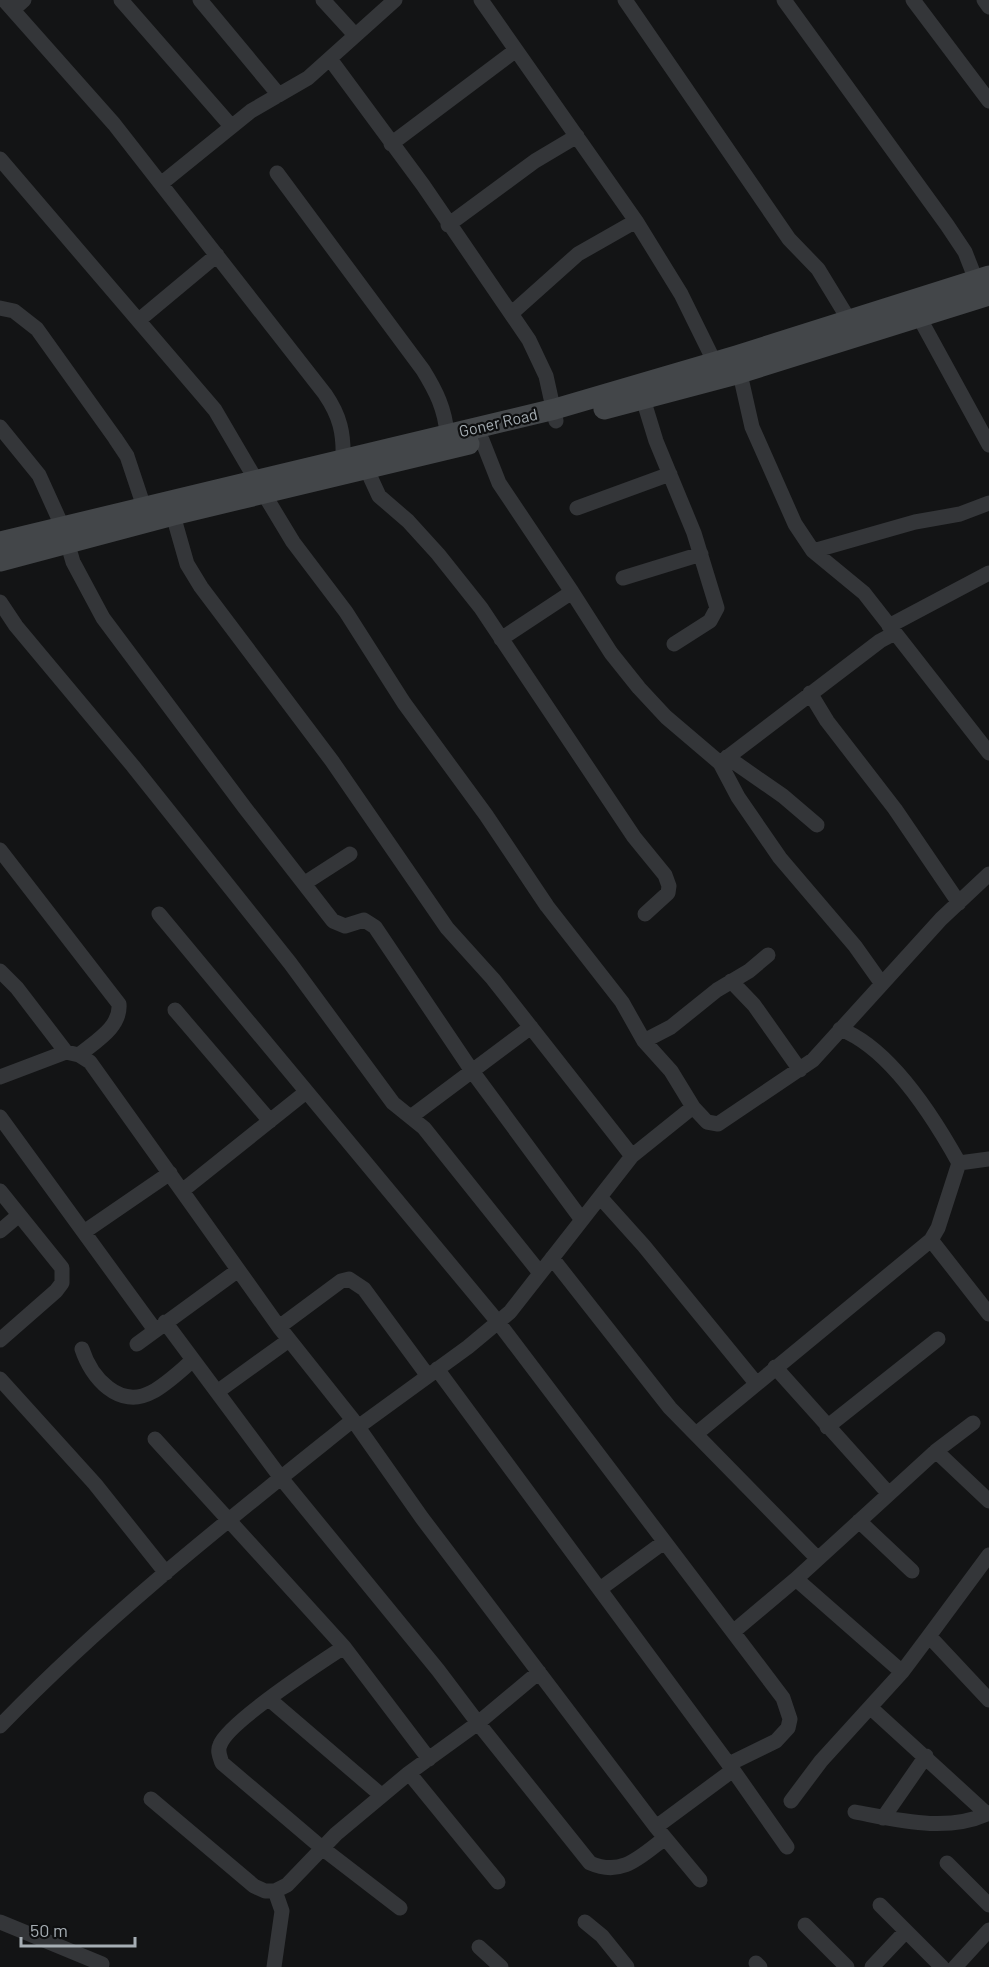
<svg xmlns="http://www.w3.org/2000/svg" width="989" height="1967" font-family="Barlow,sans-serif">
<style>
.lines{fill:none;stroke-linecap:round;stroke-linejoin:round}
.street{stroke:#343639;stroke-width:15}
.secondary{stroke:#434649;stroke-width:21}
.labels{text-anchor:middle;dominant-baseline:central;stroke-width:4.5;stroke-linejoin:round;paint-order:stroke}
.street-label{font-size:16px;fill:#a6aeb4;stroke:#0e0f10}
</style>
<rect width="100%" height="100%" fill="#131415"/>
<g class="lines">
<path class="street" d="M4,0L114,124L325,394C340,416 344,433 343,460
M121,0L231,126
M200,0L279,95
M323,0L355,35
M481,0L636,221L681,294L715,363
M625,0L789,239L818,269L854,328
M784,0L947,225L965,252L976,280
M913,0L989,101
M984,0L989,7
M13,10L24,0
M330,59L423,185L529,340L546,376L556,421
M391,144L516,50
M0,159L215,410L256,480
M277,173L423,370C436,391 445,409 447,434
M162,183L251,111L308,78L395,0
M448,225L535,161L577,136
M0,308L14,311L37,329L115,438L127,456L144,507
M512,313L578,254L636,221
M919,317L989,445
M139,320L217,255
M738,365L752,427L795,524L813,551L864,593L989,753
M640,389L656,441L694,533L717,608L710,621L674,644
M0,427L39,475L63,528L73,562L103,618L245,808L333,921L345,926L364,920L375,927L472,1071L582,1220
M482,440L499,483L572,592
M367,470L379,496L408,521L438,554L481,608L634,837L665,875L669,886L668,893L645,914
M264,494L293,542L346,612L404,703L486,815L547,906L622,1002L644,1041L671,1071L693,1107L707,1122L718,1124L813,1060L941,919L989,874
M577,508L670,474
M173,515L187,564L201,587L332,761L447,928L493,979L632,1156
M813,551L915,522L960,514L989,503
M623,578L701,554
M0,602L16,626L133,766L290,963L393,1103L424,1128L540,1273
M889,626L989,573
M501,639L572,592L611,653L639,688L666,717L720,763L738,797L780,858L855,946L882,984
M810,693L827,721L895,809L959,903
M727,757L783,796L817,825
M720,763L880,641L895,633
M0,850L119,1004C121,1027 96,1041 79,1055
M305,883L350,854
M159,914L498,1322L733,1632
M0,971L17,988L66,1052
M731,981L754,1005L800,1070
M175,1010L270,1121
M840,1029C890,1048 934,1118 959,1163L989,1159
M644,1041L671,1027L717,990L749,971L768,955
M0,1077L66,1052L79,1055L90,1062L279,1327L353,1420L422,1518L656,1827L700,1880
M412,1116L531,1027
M0,1117L155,1330
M0,1191L62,1268V1283L56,1291L0,1340
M182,1191L306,1092
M600,1197L644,1246L756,1383
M0,1231L19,1215
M84,1232L170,1173
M931,1240L989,1314
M552,1258L670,1408L818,1559
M165,1322L281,1478L438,1670L478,1723L409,1773L498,1882
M279,1327L341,1281L349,1279L364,1289L428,1376
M137,1344L237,1271
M82,1349C91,1377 119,1410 152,1392C167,1384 180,1371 193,1360
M775,1367L889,1494
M437,1369L733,1770L656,1827
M0,1379L95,1484L166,1573
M217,1392L289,1340
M358,1427L468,1347L510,1312L632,1156L693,1107
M827,1427L938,1339
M696,1434L931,1240L938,1228L959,1163
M155,1439L344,1647L429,1759
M936,1451L989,1501
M859,1521L912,1571
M796,1579L936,1451L973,1423
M600,1589L664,1542
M929,1636L989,1555
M344,1647C321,1662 227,1723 220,1745C217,1751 220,1757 222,1763L322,1848L400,1908
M539,1672L478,1723L590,1863C622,1877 640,1857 665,1838
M269,1699L381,1795
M871,1708L987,1814
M0,1726C108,1614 232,1517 353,1420
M729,1764L776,1741L788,1728L790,1719L783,1698L733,1632L796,1579L902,1672L929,1636L989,1700
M733,1770L787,1847
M151,1799L254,1886L265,1891H275L287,1885L336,1834L409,1773
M791,1801L821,1761L902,1672
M855,1812C898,1820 948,1833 989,1813
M883,1818L926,1756
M947,1863L989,1905
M880,1905L942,1967
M0,1922L102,1964
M585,1922L602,1936L627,1967
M805,1925L847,1967
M479,1947L501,1967
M756,1963L760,1967
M274,1967L282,1911L275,1891
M872,1967L906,1931
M955,1967L989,1930"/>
<path class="secondary" d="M604,409L740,373L989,295
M0,542L555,409L736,356L989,276
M0,561L173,515L469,444"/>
</g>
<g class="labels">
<g class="street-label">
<text transform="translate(498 422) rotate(-13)">Goner Road</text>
</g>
</g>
<path d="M21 1937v9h114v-9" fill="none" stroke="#a6aeb4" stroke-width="3"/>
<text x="30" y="1937" font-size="18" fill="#a6aeb4" stroke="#0e0f10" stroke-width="4.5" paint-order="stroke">50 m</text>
</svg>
